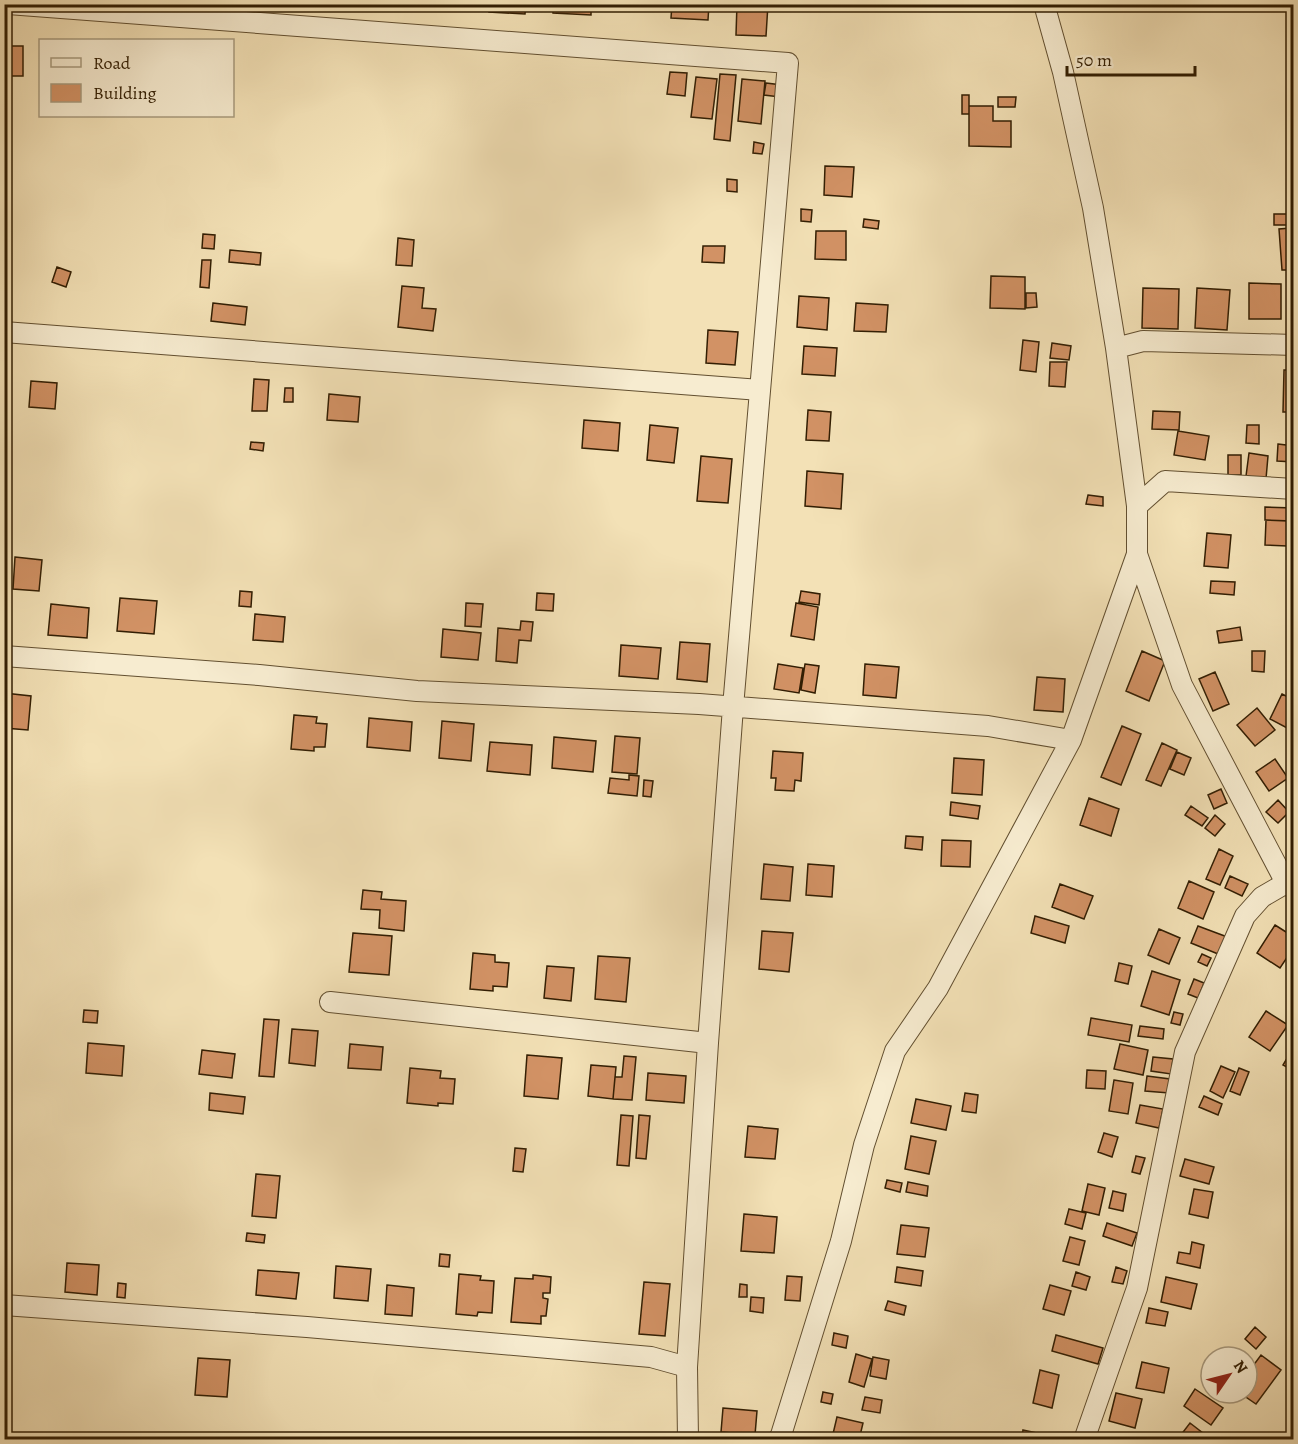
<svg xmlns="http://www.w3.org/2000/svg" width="1298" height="1444" font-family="Alegreya,serif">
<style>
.building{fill:#d29265;stroke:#321e03;stroke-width:1.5}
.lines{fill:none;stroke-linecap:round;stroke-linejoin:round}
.minor-casing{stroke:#624f30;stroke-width:22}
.minor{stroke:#f7ecd0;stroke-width:20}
</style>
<rect width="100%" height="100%" fill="#f3e1b6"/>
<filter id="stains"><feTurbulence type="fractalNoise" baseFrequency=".00333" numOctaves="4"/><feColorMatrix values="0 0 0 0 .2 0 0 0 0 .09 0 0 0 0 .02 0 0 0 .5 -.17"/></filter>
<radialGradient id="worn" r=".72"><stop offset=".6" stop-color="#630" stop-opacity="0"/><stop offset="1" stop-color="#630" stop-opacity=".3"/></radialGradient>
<path class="building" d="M427,4H467V9L427,8Z
M490,4H526L525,14L489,12Z
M553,4H591V15L553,13Z
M672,4H709L708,20L671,18Z
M737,4H768L766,36L736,35Z
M4,46H23V76H4Z
M670,72L687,73L685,96L667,94Z
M720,74L736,75L730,141L714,139Z
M696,77L717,79L712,119L691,117Z
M742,79L765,81L761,124L738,121Z
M766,83L782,85L780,97L764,95Z
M962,95H969V114H962Z
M998,97H1016L1015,107H998Z
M969,106H993V121H1011V147L969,146Z
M754,142L764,144L762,154L753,153Z
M825,166L854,167L852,197L824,195Z
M727,179L737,180V192L727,191Z
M801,209L812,210L811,222L801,221Z
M1274,214H1289V225H1274Z
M864,219L879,221L878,229L863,227Z
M1291,228L1293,270H1282L1279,229Z
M816,231H846V260L815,259Z
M203,234L215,235L214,249L202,248Z
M398,238L414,240L412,266L396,265Z
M703,246H725L724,263L702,262Z
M230,250L261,253L260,265L229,262Z
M202,260H211L209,288L200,287Z
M57,267L71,272L66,287L52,282Z
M991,276L1025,277V309L990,308Z
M1249,283L1281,284V319H1249Z
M402,286L424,288L422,308L436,309L433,331L398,327Z
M1143,288L1179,289L1178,329L1142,328Z
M1197,288L1230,290L1227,330L1195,328Z
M1026,293H1036L1037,307L1026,308Z
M799,296L829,298L827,330L797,327Z
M213,303L247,307L245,325L211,321Z
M856,303L888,305L886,332L854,331Z
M708,330L738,332L735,365L706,363Z
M1023,340L1039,342L1036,372L1020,370Z
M1052,343L1071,346L1069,360L1050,358Z
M804,346L837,348L835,376L802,374Z
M1050,362H1067L1065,387L1049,386Z
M1284,370H1294V412H1283Z
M254,379L269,380L267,411H252Z
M31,381L57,383L55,409L29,407Z
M285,388H293V402H284Z
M329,394L360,397L358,422L327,420Z
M808,410L831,412L829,441L806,440Z
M1153,411L1180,412L1179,430L1152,429Z
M584,420L620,423L618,451L582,448Z
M650,425L678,428L674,463L647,460Z
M1247,425H1259V444L1246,443Z
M1178,431L1209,436L1205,460L1174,455Z
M251,442L264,443L263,451L250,449Z
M1278,444L1294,446V462L1277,461Z
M1249,453L1268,456L1266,479L1246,476Z
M1228,455H1241V475H1228Z
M701,456L732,459L728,503L697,501Z
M807,471L843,474L841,509L805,506Z
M1088,495L1103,497V506L1086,504Z
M1265,507L1294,508L1293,521L1265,520Z
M1266,520L1288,521L1287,546L1265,545Z
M1207,533L1231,535L1228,568L1204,566Z
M15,557L42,560L39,591L13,589Z
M1211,581L1235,582L1234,595L1210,593Z
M240,591L252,592L251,607L239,606Z
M801,591L820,594L819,605L799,602Z
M537,593L554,594L553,611L536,610Z
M120,598L157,601L154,634L117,631Z
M466,603L483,604L481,627L465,626Z
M796,603L818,607L814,640L791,636Z
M51,604L89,608L87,638L48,635Z
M255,614L285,617L283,642L253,640Z
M521,621L533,622L531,641L519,640L517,663L496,661L498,628L520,630Z
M1240,627L1242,640L1219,643L1217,631Z
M443,629L481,633L478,660L441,657Z
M680,642L710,644L707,682L677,679Z
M621,645L661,648L658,679L619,676Z
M1142,651L1165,661L1149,701L1126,691Z
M1252,651H1265L1264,672L1252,671Z
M778,664L803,668L799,693L774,689Z
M805,664L819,666L815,693L801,690Z
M865,664L899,667L896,698L863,695Z
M1215,672L1229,704L1213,711L1199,679Z
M1037,677L1065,679L1063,712L1034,710Z
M4,693L31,696L28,730L4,728Z
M1282,694L1294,700V720L1289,729L1270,719Z
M1257,708L1275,730L1255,746L1237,725Z
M294,715L317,717L316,723L327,724L325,747H314V751L291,749Z
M369,718L412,722L410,751L367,747Z
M442,721L474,724L471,761L439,758Z
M1122,726L1141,734L1121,785L1101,777Z
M615,736L640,738L637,774L612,772Z
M554,737L596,741L593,772L552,768Z
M490,742L532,745L530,775L487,771Z
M1162,743L1177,750L1161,786L1146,780Z
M773,751L803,753L801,781L795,780L794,791L775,790L776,778H771Z
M1177,752L1191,758L1184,775L1170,769Z
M954,758L984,760L982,795L952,793Z
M1275,759L1288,778L1269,791L1256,772Z
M629,775L639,776L637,796L608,793L610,778L629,780Z
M644,780L653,781L651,797L643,796Z
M1221,789L1227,803L1214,809L1208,795Z
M1089,798L1119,809L1111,836L1080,825Z
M1278,800L1289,812L1278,823L1266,812Z
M951,802L980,806L978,819L950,815Z
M1191,806L1208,818L1202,826L1185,815Z
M1215,815L1225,824L1215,836L1205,828Z
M906,836L923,837L922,850L905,848Z
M942,840L971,841L970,867L941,866Z
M1219,849L1233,856L1220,885L1206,879Z
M764,864L793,867L790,901L761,899Z
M808,864L834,866L832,897L806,895Z
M1230,876L1248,884L1242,896L1225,888Z
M1189,881L1214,892L1203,919L1178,908Z
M1060,884L1093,896L1084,919L1052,907Z
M363,890L382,892L381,899L406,901L404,931L379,928L380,910L361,909Z
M1035,916L1069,926L1065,943L1031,933Z
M1275,925L1294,937V947L1280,968L1257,953Z
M1198,926L1230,938L1223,956L1191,943Z
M1159,929L1180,938L1169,964L1148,955Z
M762,931L793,933L789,972L759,969Z
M353,933L392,936L389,975L349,972Z
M473,953L495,955V962L509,963L507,987L493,986V991L470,989Z
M1202,954L1211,958L1207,966L1198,962Z
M598,956L630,958L626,1002L595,999Z
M1119,963L1132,966L1128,984L1115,981Z
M547,966L574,968L571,1001L544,998Z
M1152,971L1180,980L1169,1015L1141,1006Z
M1194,979L1204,983L1198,998L1188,994Z
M84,1010L98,1011L97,1023L83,1022Z
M1266,1011L1288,1025L1270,1051L1249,1037Z
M1174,1012L1183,1014L1180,1025L1171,1023Z
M1091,1018L1132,1025L1129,1042L1088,1035Z
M264,1019L279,1020L274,1077L259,1076Z
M1140,1026L1164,1029L1163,1039L1138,1036Z
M292,1029L318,1031L315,1066L289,1063Z
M88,1043L124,1046L122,1076L86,1073Z
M350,1044L383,1047L381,1070L348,1068Z
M1120,1044L1148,1050L1143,1075L1114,1069Z
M202,1050L235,1054L232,1078L199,1074Z
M1292,1050L1294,1052V1071L1283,1065Z
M527,1055L562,1058L558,1099L524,1096Z
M624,1056L636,1057L632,1100L613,1099L615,1077H622Z
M1153,1057L1173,1059L1171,1074L1151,1071Z
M591,1065L616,1067L613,1099L588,1096Z
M1221,1066L1235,1072L1223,1098L1210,1091Z
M410,1068L441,1071L440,1078L455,1079L453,1104L438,1103V1106L407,1103Z
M1239,1068L1249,1072L1240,1095L1230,1091Z
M1087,1070L1106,1071L1105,1089L1086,1088Z
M648,1073L686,1076L684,1103L646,1100Z
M1147,1076L1170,1079L1169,1093L1145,1091Z
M1114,1080L1133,1083L1128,1114L1109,1111Z
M210,1093L245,1097L243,1114L209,1110Z
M965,1093L978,1095L976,1113L962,1111Z
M1204,1096L1222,1104L1218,1115L1199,1107Z
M916,1099L951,1106L946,1130L911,1123Z
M1140,1105L1163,1109L1159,1128L1136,1123Z
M621,1115L633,1116L629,1166L617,1165Z
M639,1115L650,1116L646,1159L636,1158Z
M748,1126L778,1129L775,1159L745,1157Z
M1104,1133L1118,1137L1112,1157L1098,1152Z
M911,1136L936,1141L929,1174L905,1169Z
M515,1148L526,1149L523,1172L513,1171Z
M1136,1156L1145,1158L1140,1174L1132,1172Z
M1185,1159L1214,1167L1209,1184L1180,1176Z
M256,1174L280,1176L276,1218L252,1216Z
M887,1180L902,1183L900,1192L885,1188Z
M908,1182L928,1186L927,1196L906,1192Z
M1088,1184L1105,1188L1099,1215L1082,1211Z
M1194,1189L1213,1192L1208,1218L1189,1214Z
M1113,1191L1126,1194L1123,1211L1109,1208Z
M1069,1209L1086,1213L1082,1229L1065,1224Z
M744,1214L777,1217L774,1253L741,1251Z
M1107,1223L1137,1233L1132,1246L1103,1236Z
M901,1225L929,1228L925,1257L897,1254Z
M247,1233L265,1235L264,1243L246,1241Z
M1070,1237L1085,1241L1079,1265L1063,1261Z
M1192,1242L1204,1245L1200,1268L1177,1263L1179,1252L1190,1254Z
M440,1254L450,1255L449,1267L439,1266Z
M67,1263L99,1265L97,1295L65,1292Z
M336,1266L371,1269L368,1301L334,1298Z
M897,1267L923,1271L921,1286L895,1282Z
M1116,1267L1127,1271L1123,1284L1112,1282Z
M258,1270L299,1273L296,1299L256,1295Z
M1076,1272L1090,1277L1086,1290L1072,1286Z
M459,1274L481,1276L480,1280L494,1281L492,1313L478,1312L477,1316L456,1314Z
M533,1275L551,1277L550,1293H543V1298L548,1299L546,1316H541V1324L511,1322L515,1278L533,1279Z
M787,1276L802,1277L800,1301L785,1300Z
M1166,1277L1197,1284L1191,1309L1161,1302Z
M644,1282L670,1284L665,1336L639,1334Z
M118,1283L126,1284L125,1298L117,1297Z
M740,1284L747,1285V1297H739Z
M387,1285L414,1288L412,1316L385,1314Z
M1050,1285L1071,1291L1064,1315L1043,1309Z
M751,1297L764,1298L763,1313L750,1311Z
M888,1301L906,1306L904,1315L885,1310Z
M1149,1308L1168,1312L1165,1326L1146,1323Z
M1255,1327L1266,1337L1256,1349L1245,1339Z
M834,1333L848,1336L846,1348L832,1345Z
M1056,1335L1103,1348L1098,1364L1052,1351Z
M856,1354L872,1359L864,1387L849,1382Z
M1261,1355L1281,1370L1256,1404L1240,1393H1247V1374Z
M873,1357L889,1360L886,1379L870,1376Z
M198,1358L230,1360L227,1397L195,1395Z
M1142,1362L1169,1368L1164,1393L1136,1388Z
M1040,1370L1059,1375L1052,1408L1033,1403Z
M1195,1389L1223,1408L1211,1425L1184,1406Z
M823,1392L833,1394L831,1404L821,1402Z
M1116,1393L1142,1399L1135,1428L1109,1421Z
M865,1397L882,1400L880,1413L862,1410Z
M723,1408L757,1411L755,1435L721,1432Z
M837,1417L863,1423L859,1440L832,1438Z
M1190,1423L1208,1437L1206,1440H1177Z
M1023,1430L1051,1436L1050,1440H1021Z"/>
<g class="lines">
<defs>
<path id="minor" d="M8,4L788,63L733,707L708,1043L687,1367L688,1440
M4,332L760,390
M1116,348L1143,341L1294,345
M1137,506L1165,481L1294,489
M1137,554L1182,685L1286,883L1294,889
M4,656L259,675L417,691L699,704L988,726L1071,740
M330,1002L708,1043
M4,1305L307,1327L651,1357L687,1367
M778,1440L781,1435L841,1241L864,1145L895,1051L938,988L1071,740L1137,554V506L1116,348L1093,208L1063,72L1044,4
M1084,1440L1137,1288L1185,1052L1245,916L1262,897L1286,883"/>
</defs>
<use href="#minor" class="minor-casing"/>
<use href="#minor" class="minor"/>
</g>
<rect width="1298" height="1444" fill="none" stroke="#f3e1b6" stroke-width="24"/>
<rect x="6" y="6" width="1286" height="1432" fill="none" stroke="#321e03" stroke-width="3"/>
<rect x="12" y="12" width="1274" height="1420" fill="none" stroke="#321e03" stroke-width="1.5"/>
<rect x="39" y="39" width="195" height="78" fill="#f7ecd0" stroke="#a89a7e" stroke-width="1.5"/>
<rect x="51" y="58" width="30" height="9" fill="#f7ecd0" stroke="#a89a7e" stroke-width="1.5"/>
<text x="93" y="69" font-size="18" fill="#321e03">Road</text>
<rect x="51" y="84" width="30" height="18" fill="#d29265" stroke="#a89a7e" stroke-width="1.5"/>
<text x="93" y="99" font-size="18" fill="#321e03">Building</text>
<g transform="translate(1229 1375) rotate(55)"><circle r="28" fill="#f7ecd0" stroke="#a89a7e" stroke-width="1.5"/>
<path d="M0-4.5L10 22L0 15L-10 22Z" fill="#8f2418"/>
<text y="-9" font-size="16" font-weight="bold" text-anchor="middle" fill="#321e03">N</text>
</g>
<path d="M1067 66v9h128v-9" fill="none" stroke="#321e03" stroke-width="3"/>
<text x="1076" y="66" font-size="18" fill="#321e03" stroke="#f7ecd0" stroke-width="4.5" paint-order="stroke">50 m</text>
<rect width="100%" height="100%" filter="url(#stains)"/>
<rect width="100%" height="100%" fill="url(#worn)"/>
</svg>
